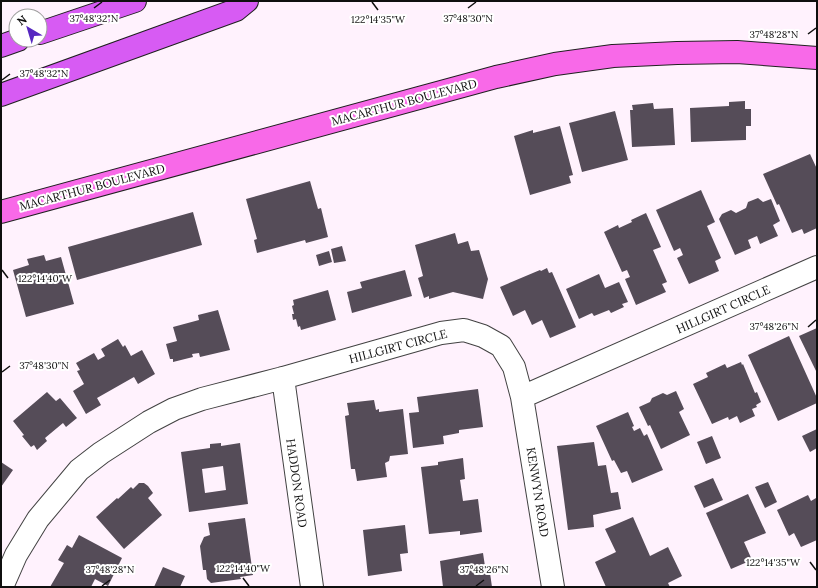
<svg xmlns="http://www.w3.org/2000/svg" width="818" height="588" font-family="Lora,serif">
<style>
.building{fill:#554c58;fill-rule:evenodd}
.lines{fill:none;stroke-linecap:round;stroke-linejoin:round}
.minor-casing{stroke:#424242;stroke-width:24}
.major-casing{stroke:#202020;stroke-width:24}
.highway-casing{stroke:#202020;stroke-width:24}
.minor{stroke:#fff;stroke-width:22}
.major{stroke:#f869e8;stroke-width:22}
.highway{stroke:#d75bf3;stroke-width:22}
.ticks{fill:none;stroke:#0f0f0f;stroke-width:1.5}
.labels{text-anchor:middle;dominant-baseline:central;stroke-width:4;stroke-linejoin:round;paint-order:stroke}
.street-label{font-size:12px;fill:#0f0f0f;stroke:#fff}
.ticks-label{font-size:10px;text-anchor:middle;fill:#0f0f0f;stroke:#fff;stroke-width:4;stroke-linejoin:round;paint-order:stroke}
</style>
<rect width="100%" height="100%" fill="#fff2fd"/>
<path class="building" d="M745,101V109H751V126H746V140L691,142L690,108L729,106V102Z
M653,103L654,109L673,108L675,145L632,147L630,110H633L632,105Z
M615,111L628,160L582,172L569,123Z
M560,126L573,175L569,176L571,183L530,195L514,136L533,130V133Z
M810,154L817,169V228L804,234L802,229L792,233L779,204L777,205L763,174Z
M310,181L318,209L321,208L328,237L306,243L305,240L257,253L254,240L257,239L246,199Z
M701,190L715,222L707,226L721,258L715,261L719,271L689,284L677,258L683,255L680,248L674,251L656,210Z
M758,198L763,202L771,199L780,221L773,225L778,236L760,244L757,236L748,240L751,248L735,255L719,219L722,214L731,210L736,213L746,208L748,202Z
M193,212L202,245L77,280L68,247Z
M646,213L661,247L653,250L667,282L662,284L666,292L636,305L625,279L630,277L627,270L622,272L604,232L618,225L619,228L632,222L631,220Z
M455,233L458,244L468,241L471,251L479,250L488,279L483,299L453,292L429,299V296L424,298L418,278L423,276L415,245Z
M342,246L346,261L334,263L331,249Z
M329,251L332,262L319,266L316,255Z
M44,255L46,261L61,257L74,304L26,317L13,270L29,265L27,259Z
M547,268L549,273L552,272L576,327L550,338L542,320L532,325L525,310L513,316L500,287L540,270L541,271Z
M405,270L412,296L352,313L347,292L362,288L360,282Z
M599,274L605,288L619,282L628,302L622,304L624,307L611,313L609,310L594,316L592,313L579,319L566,289Z
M328,290L336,320L301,330L300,326L298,327L296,319L293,320L292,314H294L292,306L294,305L293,300Z
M218,310L230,350L200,357L199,353L192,354L193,357L173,362V359H170L166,344L177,341L173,327L199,320L198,315Z
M817,328V373L799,336Z
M789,336L817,398V403L778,421L748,355Z
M118,339L123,347L125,345L131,356L142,350L155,374L138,384L134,377L97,398L101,405L86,414L73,391L84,384L77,371L80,370L76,363L94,353L98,360L105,356L101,349Z
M741,362L742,365L743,364L755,393L757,392L761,402L756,405L757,407L752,409L755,416L740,423L737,416L729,420L728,417L712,424L693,384L708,377L706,373L725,364L727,368Z
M478,389L483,427L459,430V433L443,436L444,444L413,448L409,413L419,412L417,397Z
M676,391L684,409L679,412L690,435L661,449L650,425L648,426L639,407L650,402L652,398L663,393L667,395Z
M47,392L56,401L60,398L77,418L66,427L63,423L45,438L47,441L37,450L34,445L31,447L22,436L24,435L13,421Z
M374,400L376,410L379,409V412L403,409L408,454L390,456L389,461L385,463L387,477L357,481L355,469H351L345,416L349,415L347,403Z
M628,412L634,426L632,427L634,431L640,428L644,436L647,434L663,470L632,483L627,471L621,473L614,460L612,461L596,426Z
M817,429V448L810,452L802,436Z
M712,436L721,458L706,464L697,442Z
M594,442L598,466L606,465L611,493L618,492L621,509L593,515L594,527L568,530L557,446Z
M221,443V446L240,443L248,504L189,512L181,452L210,448V444ZM223,466L226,490L205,493L202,469Z
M463,458L465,479L460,480L463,501L478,499L482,532L460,535V531L429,534L421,467L438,465V462Z
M1,462L13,470L1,487Z
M713,478L723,500L704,508L694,486Z
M768,482L777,502L765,508L755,487Z
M139,483H144L148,486L153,493L148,498L162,515L124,549L96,517L117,498L118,499L131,487L133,489Z
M748,494L766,533L744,542L752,560L731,569L706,513Z
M808,495L811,501L816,498L817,500V540L801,547L794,533L789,536L777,510Z
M633,517L650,556L668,547L682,576L668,583L670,587H624V586L606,587L595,562L616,552L605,529Z
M245,518L253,575L240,577L241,579L211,583L207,579L206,570H203L200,546L204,537L210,535L208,523Z
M405,525L408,553L400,554L402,571L368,576L363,530Z
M79,535L122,558L108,586L95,579L91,587H50L64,563L58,560L67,545L72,548Z
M483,553L486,573H490L492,587H443L440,561Z
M163,567L185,576L180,587H154Z"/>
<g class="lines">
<defs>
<path id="minor" d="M283,378L312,587
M522,397L553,587
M2,587L16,555L38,519L79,470L101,453L149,422L174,409L202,399L283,378L441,333L464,330L483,336L501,346L514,367L522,397L817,267"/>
<path id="major" d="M1,212L496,77L555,64L613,56L677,53L737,52L817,58"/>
<path id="highway" d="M40,33L135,1
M1,46L18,40
M1,95L236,10L247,1"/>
</defs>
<use href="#minor" class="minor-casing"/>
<use href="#major" class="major-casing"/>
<use href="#highway" class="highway-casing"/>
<use href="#minor" class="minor"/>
<use href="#major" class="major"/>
<use href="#highway" class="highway"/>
</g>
<path class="ticks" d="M372,2L378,10M94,8L102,2M468,8L476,2M808,34L816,28M2,80L10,74M2,270L8,278M808,327L816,320M2,372L10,366M810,562L816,570M243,578L249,586M102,586L110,580M476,586L484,580"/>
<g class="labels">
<g class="street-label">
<text transform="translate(404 102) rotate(-15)">MACARTHUR BOULEVARD</text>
<text transform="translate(92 187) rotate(-15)">MACARTHUR BOULEVARD</text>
<text transform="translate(723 309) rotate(-24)">HILLGIRT CIRCLE</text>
<text transform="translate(398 346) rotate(-15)">HILLGIRT CIRCLE</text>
<text transform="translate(297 483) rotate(82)">HADDON ROAD</text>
<text transform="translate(538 492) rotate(81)">KENWYN ROAD</text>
</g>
</g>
<g class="ticks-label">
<text x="94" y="22">37°48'32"N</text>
<text x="468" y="22">37°48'30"N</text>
<text x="378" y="23">122°14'35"W</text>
<text x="774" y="38">37°48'28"N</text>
<text x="44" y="77">37°48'32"N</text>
<text x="45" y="282">122°14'40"W</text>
<text x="774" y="330">37°48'26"N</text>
<text x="44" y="369">37°48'30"N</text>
<text x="773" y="566">122°14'35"W</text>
<text x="243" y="572">122°14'40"W</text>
<text x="110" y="573">37°48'28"N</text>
<text x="484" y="573">37°48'26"N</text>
</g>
<rect width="818" height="588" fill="none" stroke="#0f0f0f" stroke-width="4"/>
<g transform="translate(28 28) rotate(322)"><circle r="19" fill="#ffffff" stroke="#9f9f9f"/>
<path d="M0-3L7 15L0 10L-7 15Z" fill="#5627c0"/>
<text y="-6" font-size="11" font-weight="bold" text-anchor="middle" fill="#0f0f0f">N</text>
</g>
</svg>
